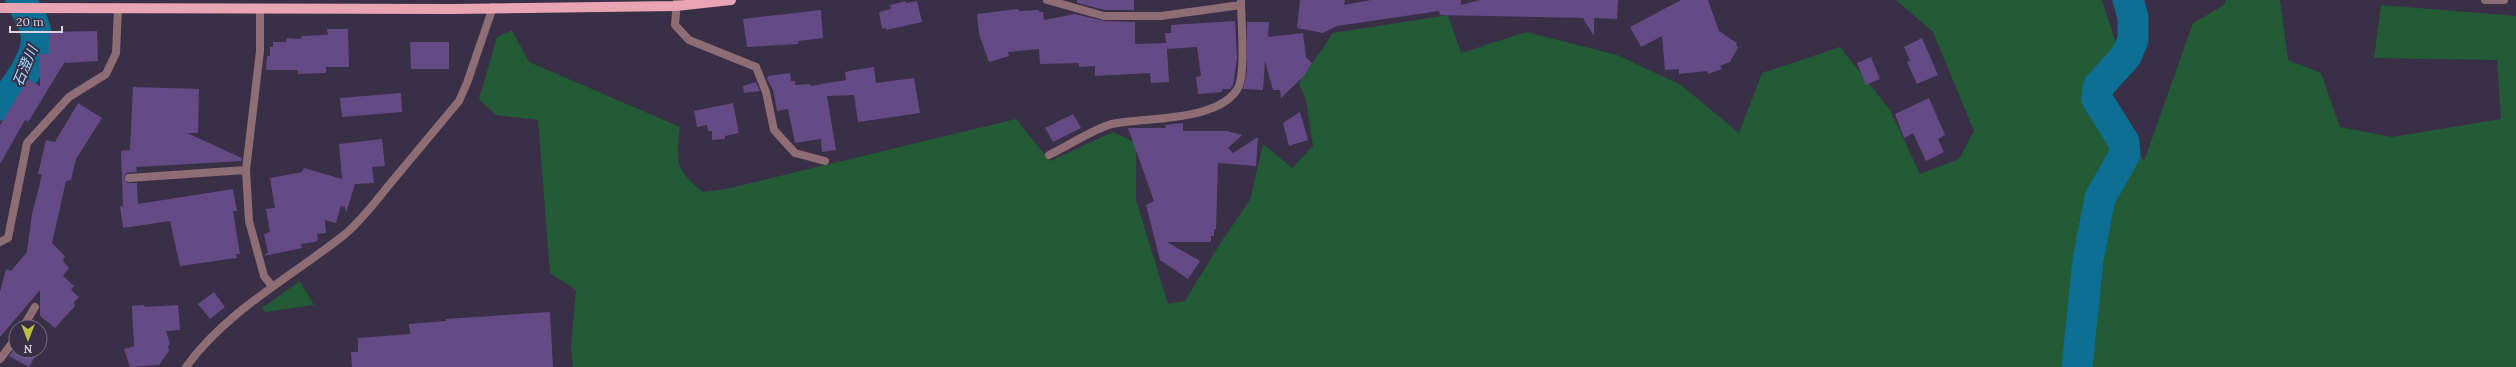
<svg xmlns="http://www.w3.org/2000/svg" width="2516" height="367" font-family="Lora,'Noto Sans JP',serif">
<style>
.green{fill:#225b36}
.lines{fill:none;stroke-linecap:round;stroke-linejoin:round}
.river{stroke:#0c6f93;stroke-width:31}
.building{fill:#654b86}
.service{stroke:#8f6d74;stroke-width:8}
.minor{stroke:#8f6d74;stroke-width:8}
.primary{stroke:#e9a4b3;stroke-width:10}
.labels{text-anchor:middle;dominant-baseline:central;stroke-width:4;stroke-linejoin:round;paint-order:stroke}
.water-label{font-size:14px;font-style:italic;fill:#a0e0ff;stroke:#392f47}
</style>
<rect width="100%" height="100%" fill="#392f47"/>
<path class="green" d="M1896,0H2102L2116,43L2103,106L2144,161L2193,23L2224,5L2226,0H2280L2288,60L2321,73L2340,127L2392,137L2501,119L2497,60L2374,58L2381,5L2516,16V367H573L571,346L576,290L550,273L538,120L496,115L479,99L497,37L512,30L529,62L680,127C676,162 675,169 703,192L726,189L1016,119L1050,161L1113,132L1136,143V200L1168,304L1185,301L1221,242L1250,200L1263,144L1292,168L1313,146L1306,100L1299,83L1333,33L1448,15L1461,53L1526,32L1617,55L1681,85L1739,133L1762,73L1840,47L1890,110L1920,174L1959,159L1974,131L1933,32Z
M300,281L314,305L265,312L262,308Z"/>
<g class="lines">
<path class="river" d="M0,105C14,91 40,56 36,34C35,23 26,10 21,0
M2077,367L2088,260L2100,198L2125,154L2124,142L2097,99L2098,87L2126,56L2133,40V17L2128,0"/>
</g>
<path class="building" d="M1077,0H1134V10H1105L1077,3Z
M1300,0H1345L1344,5L1371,0H1461V5L1480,0H1618L1617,19L1594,18V36L1583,18L1440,15L1439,11L1337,26L1323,33L1297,28Z
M1681,0H1708L1719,31L1737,43L1736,45L1738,47L1730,62L1720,66L1722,69L1708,74L1707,71L1679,74V69L1665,70L1662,36L1641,47L1630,27Z
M906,1V3L917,1L922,22L886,30V28L882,29L879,12L891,9L890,5Z
M1019,9V11L1039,10V12H1043L1044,20L1075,14L1104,21L1135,22V44L1166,43L1165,33H1171V25L1235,21L1237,58L1233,85L1230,89H1222V92L1198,94L1196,77L1201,76L1197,47L1167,49L1169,82L1151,83L1150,73L1095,76V66L1079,67V63L1040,64L1039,49L1008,52L1009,56L989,62L979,34L977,14Z
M821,10L823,38L798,41V44L747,47L743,19Z
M1247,22H1269L1268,37L1303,33L1306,57L1312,63L1304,76L1281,98L1280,90H1273L1265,61L1263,90L1243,89L1247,71Z
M327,29H348L349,67H326V73L298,74V70H266L267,56H270V47H273V42H286L287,38L300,39L302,36L328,35Z
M97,31L98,61L65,63L66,60L28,122L25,120L0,164V125L28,79L40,86L39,54H49V32Z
M1922,38L1938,75L1917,84L1907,62L1910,61L1904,47Z
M410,42H449V69H411Z
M1871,57L1880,79L1866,85L1857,63Z
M874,67L876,83L914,78L920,113L858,122L854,95L827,96L836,150L822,152L821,139L795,143L788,109L777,111L773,90L767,79L768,76L790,73L791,81H795V85L810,84L811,86L846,80L845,73L848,71Z
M756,82L760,91L744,93L743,86Z
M133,87L199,89L198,133H187L242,158V161L136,167L137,172L126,173L124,178L127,183H137L138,204L233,189L237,211H233L240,254H236L237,258L180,266L170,221L123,228L120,206H123L121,151L130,150Z
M401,93L402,112L342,117L340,98Z
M1929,98L1945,135L1938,139L1944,152L1926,161L1913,133L1904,138L1895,114Z
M78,103L102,118L76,159L71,180L66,181L52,243L65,256L63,261L69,268L63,276L74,286L71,290L79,297L74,302L75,306L55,328L40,316V290L0,337V292L6,269L11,271L27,252L32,214L42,175L38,174L46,140L55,142Z
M733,103L739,133L725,136V139L712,140V131H708L707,125L697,127L694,111Z
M1300,112L1308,140L1289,146L1283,123Z
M1073,114L1081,128L1053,142L1045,128Z
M1183,123V131H1227L1242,135L1228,148L1233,153L1258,137L1256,166L1218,163L1216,229H1214V236H1211V242H1167L1200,261L1188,279L1160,260L1146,205L1154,201L1128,128H1166L1165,125Z
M382,139L385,166L372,167L374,183L355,184L346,213L345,207L341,206L336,223L325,220L326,233L317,234L318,240L315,242L301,244L302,248L264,256L268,252L264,234L270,232L266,209L275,208L270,178L302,172L304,168L342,179L339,144Z
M214,292L225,307L210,319L198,304Z
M144,305L145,307L178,305L180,330L166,331L170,344L168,346L169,351L159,365L130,367L124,349L134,346L132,306Z
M550,312L553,367H352L351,352H358V338L410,334L409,324L446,321V319Z
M13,351H38L29,367L9,356Z"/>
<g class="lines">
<path class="service" d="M23,327L35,307
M0,359L16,338"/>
<path class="minor" d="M677,0L675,25L689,40L756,67L766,92L774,130L795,153L825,161
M1047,0L1104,16H1161L1241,5
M2485,0H2504
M260,8V51L246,170L249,221L264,276L272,286
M1049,155C1066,147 1095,128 1112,124C1145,117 1219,122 1238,88C1246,73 1241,19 1241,0
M129,178L246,170
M0,242L8,238L27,143L69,97L106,74L116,53L118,8
M186,367C226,311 291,277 344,235C361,221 375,202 389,185C412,157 436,129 459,101L467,83L493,7"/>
<path class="primary" d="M0,8L453,9L676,6L731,0"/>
</g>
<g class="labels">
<g class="water-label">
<text transform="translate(25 66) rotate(-67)">石澄川</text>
</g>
</g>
<g transform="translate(28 339) rotate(180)"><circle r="19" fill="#392f47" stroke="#797185"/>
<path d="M0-3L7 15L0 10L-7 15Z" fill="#bdbf43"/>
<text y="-6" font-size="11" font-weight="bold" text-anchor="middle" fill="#dad4e3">N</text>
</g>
<path d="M10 26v6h52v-6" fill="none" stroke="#dad4e3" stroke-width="2"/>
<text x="16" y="26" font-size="12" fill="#dad4e3" stroke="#392f47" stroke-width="3" paint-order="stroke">20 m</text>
</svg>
